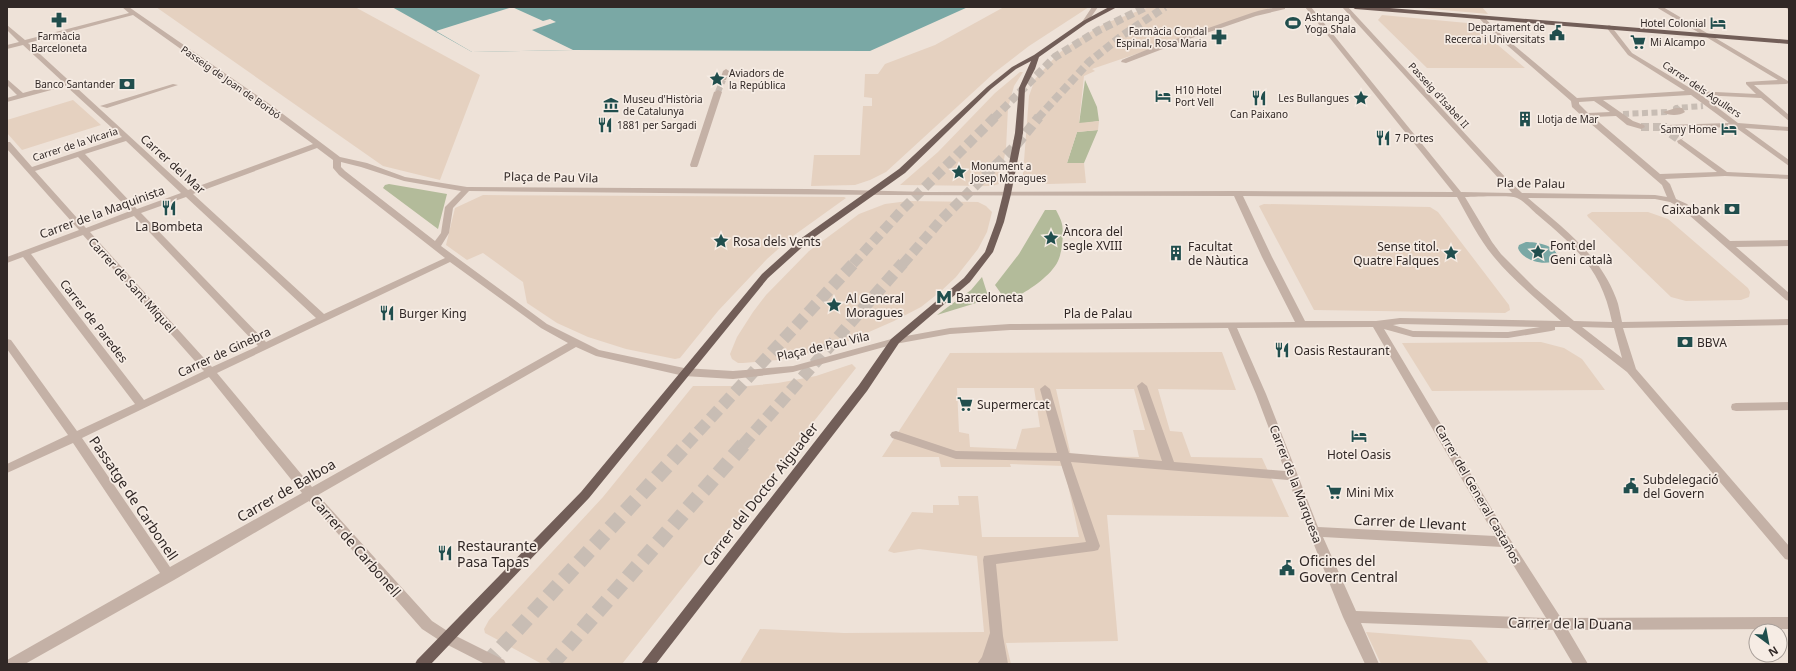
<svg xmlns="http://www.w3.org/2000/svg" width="1796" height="671" font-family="'Noto Sans',sans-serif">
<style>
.green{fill:#b3bb9a}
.plaza{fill:#e5d1c0;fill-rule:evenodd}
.water{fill:#7aa8a5}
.pier{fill:#eee2d8}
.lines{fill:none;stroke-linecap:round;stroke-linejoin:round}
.minor-tunnel-far1{stroke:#c8bdb4;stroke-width:6;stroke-dasharray:6 3.5;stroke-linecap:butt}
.minor-tunnel{stroke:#c8bdb4;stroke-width:8;stroke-dasharray:8 4;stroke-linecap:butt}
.highway-tunnel-far3{stroke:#c8bdb4;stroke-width:8;stroke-dasharray:8 4;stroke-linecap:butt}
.highway-tunnel-far2{stroke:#c8bdb4;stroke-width:10;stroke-dasharray:10 5;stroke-linecap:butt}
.highway-tunnel-far1{stroke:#c8bdb4;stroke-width:12;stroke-dasharray:12 6;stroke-linecap:butt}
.highway-tunnel{stroke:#c8bdb4;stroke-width:15;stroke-dasharray:15 8;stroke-linecap:butt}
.minor{fill:#c4b1a6;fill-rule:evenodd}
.major{fill:#725e58;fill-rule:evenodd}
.labels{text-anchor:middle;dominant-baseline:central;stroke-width:3.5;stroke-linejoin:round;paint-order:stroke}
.far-poi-label{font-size:10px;fill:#312826;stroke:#f6ece4;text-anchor:start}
.far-street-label{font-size:10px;fill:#312826;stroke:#f6ece4}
.street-label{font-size:12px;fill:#312826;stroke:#f6ece4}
.poi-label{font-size:12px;fill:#312826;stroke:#f6ece4;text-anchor:start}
.near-street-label{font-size:14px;fill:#312826;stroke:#f6ece4}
.near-poi-label{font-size:14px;fill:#312826;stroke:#f6ece4;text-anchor:start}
</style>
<rect width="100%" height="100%" fill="#eee2d8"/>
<path class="green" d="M1085,80L1097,107L1099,121L1079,124Z
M1098,130L1084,163H1067L1077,132Z
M389,184L447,194L438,229L383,188L385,185Z
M1045,210H1056C1058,214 1061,219 1062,224C1064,234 1062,253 1058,261C1050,278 1023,294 1007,302L995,285L1019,254Z
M982,277L989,299L937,315L971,290Z"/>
<path class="plaza" d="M156,7H355L480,75L440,180L383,166Z
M1004,7H1089L1029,46L994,73L886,172L870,180L855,185L811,186L814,155H860L863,106H872V98L864,97L865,74H878L885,64L935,45Z
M1149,7H1267L1269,9L1092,69L1095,71L1084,76L1079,123L1099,121L1098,130L1077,132L1067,163H1084L1086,183L1048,184L1027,181L1023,177V174L1029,96L1035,79L1059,53L1080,38L1106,23Z
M1407,7H1482L1488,14L1410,7Z
M1382,15L1467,23L1479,29L1525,68H1427L1378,20Z
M1020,72H1023L1014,86L1008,108L1006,149L999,184L992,186L900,185L938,152L995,93Z
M73,100L101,125L22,150L7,133V120Z
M483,195L844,197L846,198L793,236L767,259L718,311L680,358L675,359L626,349L588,337L557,323L527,303L523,282L483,253L467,260L446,245L455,208Z
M908,201L978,202L986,206L992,212L987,232L978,249L956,277L940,292L921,307L894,321L844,343L819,351L778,360L743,363H738L732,359L730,354L737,337L753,312L766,295L809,251L859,214L885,204Z
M1264,204L1430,207L1438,212L1509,305L1510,310L1505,313L1314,310L1260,208L1259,206Z
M1592,212H1648L1668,219L1748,288L1750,292L1749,297L1741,300L1686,301L1671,297L1588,217L1587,215Z
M1541,342L1564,348L1582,359L1605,390L1432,391L1402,343Z
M1222,352L1236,390L1158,389L1170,431L1182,432L1191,457L1262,458L1289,517L1107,515L1118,641L1006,643L1011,664H739L760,629L844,633L984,632L977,556L919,549L894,553L888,551L912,512L933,513V505H959L958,496H978L982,537H1079L1064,466L1010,464L1011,467H941L939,457H882L950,353ZM957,388H1034L1040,427L1022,429L1016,449L970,447L969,434L959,432ZM1056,389H1134L1145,430H1133L1139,457L1071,456Z
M852,364L856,368L622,664H542L485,633L484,629L489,620L603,497L693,386H748L778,383L816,376Z
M1366,632L1471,640L1489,664H1381Z"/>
<path class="water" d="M392,7H968L870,51L573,50L472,52Z
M1526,242C1536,242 1557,245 1558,258C1549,268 1522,261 1518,248L1519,245Z"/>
<path class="pier" d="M512,7L543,21L550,19L556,22L532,30L573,50L472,52L436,31Z"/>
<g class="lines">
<path class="minor-tunnel-far1" d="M718,92L723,80
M1679,110L1676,108L1703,106
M1623,114L1667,112"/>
<path class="minor-tunnel" d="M1641,127H1667
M1661,127L1681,141"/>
<path class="highway-tunnel-far3" d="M994,118L1055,57L1099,30L1146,7
M1038,118L1089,62L1123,35L1165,7"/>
<path class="highway-tunnel-far2" d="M853,264L901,211L995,117
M903,264L940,221L1017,144L1039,117"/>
<path class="highway-tunnel-far1" d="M686,445L854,263
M743,445L903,263"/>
<path class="highway-tunnel" d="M486,664L687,444
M552,664L744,444"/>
<path class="minor" d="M122,7H129L136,12L271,105L340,157L367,163L405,177L467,187L808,189L928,192L1237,191L1453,192L1305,7H1311L1461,192L1512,193L1342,7H1348L1506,178L1522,193L1655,195L1667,197L1662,185L1583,117L1572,107L1571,101L1493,33L1478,17L1483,16L1497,31L1577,98L1685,91L1628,55L1606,27L1609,25L1611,26L1632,53L1695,91L1756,94L1746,84V82L1778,80L1656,7H1663L1788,81L1789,83L1786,84L1754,85L1789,115V121L1761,98L1701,95L1738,123L1789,127V131L1745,128L1789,160V166L1735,127L1664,129L1663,127L1667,125L1729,123L1691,95L1603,100L1633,121L1644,125L1645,127L1641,129L1627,125L1616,116L1593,117L1660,174L1717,172L1678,143L1677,141L1681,139L1727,172L1789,175V179L1725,176L1665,179L1670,184L1676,199L1687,204L1730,241L1789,240V246L1736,247L1789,293V301L1786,300L1681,208L1670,202L1655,199L1528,198C1562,227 1600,255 1616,298C1619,305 1620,314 1622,322L1789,319V325L1623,328L1636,369L1789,546V560L1785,559L1627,372L1569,327H1555V330L1551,331L1508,338L1413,337L1384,329L1508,536L1561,618L1789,617V629L1568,630L1588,664H1573L1553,630L1361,623L1379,664H1365L1343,617L1288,480L1071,462L1100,546L1098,550L1094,551L996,564L1003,636L1008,664H977L982,657L990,633L983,560L984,556L1086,542L1060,461L956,459L892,438L890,435L892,432L896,431L956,451L1057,453L1040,389L1045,385L1050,389L1069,453L1162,461L1137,386L1142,382L1147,386L1174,462L1285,471L1256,394L1228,328L1010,330L950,334L895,344L793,372L733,379L684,376L596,356L576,347L318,495L432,621L452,634L504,660L506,664H485L442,642L422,629L309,501L174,580L25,664H7V660L160,573L73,443L7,473V464L68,435L7,349V339L11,340L77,431L135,404L23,257L7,263V257L79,230L7,149V142H10L32,167L122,137L66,86L7,102V98L17,95L7,85V79L23,93L63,82L23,45L7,49V45L19,42L7,30V25L25,40L129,13ZM133,15L265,109L313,144L188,190L28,43ZM1594,101L1610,112L1588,113L1579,104V102ZM126,141L181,193L137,209L85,154ZM317,148L333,160V168L339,175L445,258L324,314L193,194ZM78,157L130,211L86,228L35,171ZM341,162L361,167L404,181L461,191L445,207L441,233L435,241L345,171L341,167ZM469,191C724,194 979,196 1234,196L1262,257L1295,322L1010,324L950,328L895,338L793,366L733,371L684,368L599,350L547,324L441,246L449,233L453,208ZM1243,196L1457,197C1468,217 1479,239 1494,257C1514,281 1539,301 1561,321L1400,318L1376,321H1305L1272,257ZM186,197L316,318L266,342L141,213ZM1465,197C1475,197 1510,195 1517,198C1523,200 1534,212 1539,216C1577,248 1602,271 1612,322L1574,321L1535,288L1501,254L1492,242ZM134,216L258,346L212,367L90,232ZM83,235L202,369L204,371L144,400L31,254ZM450,262L541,328L568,343L312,487L217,373ZM1400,324L1540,327L1508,332H1494L1413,331L1393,325ZM1373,327L1495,536L1318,527L1266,394L1237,328ZM1582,327L1614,328L1622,358ZM209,377L302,493L170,567L82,438ZM1323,537L1502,547L1546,618L1356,611Z
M1092,7H1098L1087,23H1083L1082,22Z
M1285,7V9L1256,16L1189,39L1126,63L1121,62L1122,60C1154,46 1187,35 1220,24C1241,17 1263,7 1285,7Z
M1786,7H1789V10L1787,9Z
M726,69L729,71L726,80L721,81L720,80L723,71Z
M173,84L178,85L107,108L100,106Z
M718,90L722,92L698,165L697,167H691L690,165L714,92Z
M1676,108H1682L1685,112C1680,116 1668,116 1663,112Z
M1789,402V410L1736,411L1732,410L1731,407L1732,404L1736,403Z"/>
<path class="major" d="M1109,7H1117L1087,23L1039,57L1035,69L1025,88L1023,133L1011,194L1004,222L993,252L970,282L899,343L867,391L656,664H641L859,385L891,339L964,278L985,252L996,222L1003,194L1015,133L1019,88L1031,61L1016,69L991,89L905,173L809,241L768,278L589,498L431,664H415L417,660L581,492L762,274L803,237L899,169L987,87L1012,67L1034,55L1083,21Z
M1352,7H1377L1789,40V44L1355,9Z"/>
</g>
<defs>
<symbol id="pharmacy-bare" viewBox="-9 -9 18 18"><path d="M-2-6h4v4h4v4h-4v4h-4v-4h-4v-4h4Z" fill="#204e4d" stroke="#f6ece4" stroke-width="2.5" paint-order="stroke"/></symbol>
<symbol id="stadium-bare" viewBox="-9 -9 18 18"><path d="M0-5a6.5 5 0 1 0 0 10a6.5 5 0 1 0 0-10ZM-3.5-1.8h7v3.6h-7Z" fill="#204e4d" stroke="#f6ece4" stroke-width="2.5" paint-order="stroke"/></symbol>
<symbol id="hotel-bare" viewBox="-9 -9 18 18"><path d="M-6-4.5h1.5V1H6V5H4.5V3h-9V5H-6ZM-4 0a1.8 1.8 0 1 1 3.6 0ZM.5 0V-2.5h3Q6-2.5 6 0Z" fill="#204e4d" stroke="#f6ece4" stroke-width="2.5" paint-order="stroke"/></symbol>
<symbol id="civic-bare" viewBox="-9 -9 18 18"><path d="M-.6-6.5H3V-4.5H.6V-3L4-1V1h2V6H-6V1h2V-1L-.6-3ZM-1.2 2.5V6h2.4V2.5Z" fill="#204e4d" stroke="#f6ece4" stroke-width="2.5" paint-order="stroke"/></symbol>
<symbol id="supermarket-bare" viewBox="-9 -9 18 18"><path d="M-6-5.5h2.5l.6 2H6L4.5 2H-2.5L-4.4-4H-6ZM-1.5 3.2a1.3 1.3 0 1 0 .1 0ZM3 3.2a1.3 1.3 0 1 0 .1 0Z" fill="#204e4d" stroke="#f6ece4" stroke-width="2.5" paint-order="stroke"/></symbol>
<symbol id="sight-bare" viewBox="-9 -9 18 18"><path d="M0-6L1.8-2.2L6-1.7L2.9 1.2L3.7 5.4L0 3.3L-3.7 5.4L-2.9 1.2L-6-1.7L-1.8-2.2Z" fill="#204e4d" stroke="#f6ece4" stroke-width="2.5" paint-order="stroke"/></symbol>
<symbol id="bank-bare" viewBox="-9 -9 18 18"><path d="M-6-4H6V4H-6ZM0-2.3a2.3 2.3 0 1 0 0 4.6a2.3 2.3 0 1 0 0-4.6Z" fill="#204e4d" stroke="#f6ece4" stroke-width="2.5" paint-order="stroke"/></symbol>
<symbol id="restaurant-bare" viewBox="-9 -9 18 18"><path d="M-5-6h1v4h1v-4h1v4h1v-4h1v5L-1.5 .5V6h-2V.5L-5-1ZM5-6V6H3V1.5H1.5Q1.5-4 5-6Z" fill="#204e4d" stroke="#f6ece4" stroke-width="2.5" paint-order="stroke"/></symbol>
<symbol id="museum-bare" viewBox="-9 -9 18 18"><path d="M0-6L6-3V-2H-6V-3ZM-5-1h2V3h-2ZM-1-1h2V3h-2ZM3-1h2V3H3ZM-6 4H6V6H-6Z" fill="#204e4d" stroke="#f6ece4" stroke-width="2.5" paint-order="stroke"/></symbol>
<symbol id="building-bare" viewBox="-9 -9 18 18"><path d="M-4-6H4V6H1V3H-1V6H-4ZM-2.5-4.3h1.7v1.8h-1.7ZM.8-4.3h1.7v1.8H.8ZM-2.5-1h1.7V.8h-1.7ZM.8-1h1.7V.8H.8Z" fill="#204e4d" stroke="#f6ece4" stroke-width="2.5" paint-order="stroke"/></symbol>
<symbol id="metro-bare" viewBox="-9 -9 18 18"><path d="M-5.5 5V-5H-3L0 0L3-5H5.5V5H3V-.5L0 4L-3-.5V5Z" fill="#204e4d" stroke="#f6ece4" stroke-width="2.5" paint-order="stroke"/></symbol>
</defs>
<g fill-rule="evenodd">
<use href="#pharmacy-bare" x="48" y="9" width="22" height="22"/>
<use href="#stadium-bare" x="1282" y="12" width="22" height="22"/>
<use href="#hotel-bare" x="1707" y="12" width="22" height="22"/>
<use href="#civic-bare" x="1546" y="22" width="22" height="22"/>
<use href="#pharmacy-bare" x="1208" y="26" width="22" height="22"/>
<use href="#supermarket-bare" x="1627" y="31" width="22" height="22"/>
<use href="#sight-bare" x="706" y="68" width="22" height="22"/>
<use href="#bank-bare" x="116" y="73" width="22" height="22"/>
<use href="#hotel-bare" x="1152" y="85" width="22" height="22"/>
<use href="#restaurant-bare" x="1248" y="87" width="22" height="22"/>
<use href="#sight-bare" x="1350" y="87" width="22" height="22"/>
<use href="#museum-bare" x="600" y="94" width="22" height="22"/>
<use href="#building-bare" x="1514" y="108" width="22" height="22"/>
<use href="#restaurant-bare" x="594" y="114" width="22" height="22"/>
<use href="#hotel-bare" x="1718" y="118" width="22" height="22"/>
<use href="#restaurant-bare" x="1372" y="127" width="22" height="22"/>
<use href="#sight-bare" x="948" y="161" width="22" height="22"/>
<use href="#restaurant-bare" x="158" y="197" width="22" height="22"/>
<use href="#bank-bare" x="1721" y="198" width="22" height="22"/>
<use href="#sight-bare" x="1040" y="227" width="22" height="22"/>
<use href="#sight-bare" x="710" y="230" width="22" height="22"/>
<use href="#sight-bare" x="1527" y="241" width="22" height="22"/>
<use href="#building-bare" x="1165" y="242" width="22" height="22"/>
<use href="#sight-bare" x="1440" y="242" width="22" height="22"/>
<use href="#metro-bare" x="933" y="286" width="22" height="22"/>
<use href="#sight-bare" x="823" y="294" width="22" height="22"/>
<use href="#restaurant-bare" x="376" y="302" width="22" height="22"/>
<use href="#bank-bare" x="1674" y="331" width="22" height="22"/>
<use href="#restaurant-bare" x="1271" y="339" width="22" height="22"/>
<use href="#supermarket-bare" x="954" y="393" width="22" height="22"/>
<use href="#hotel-bare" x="1348" y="425" width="22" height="22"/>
<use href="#civic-bare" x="1620" y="475" width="22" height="22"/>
<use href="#supermarket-bare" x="1323" y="481" width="22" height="22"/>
<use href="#restaurant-bare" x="434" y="542" width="22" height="22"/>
<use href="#civic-bare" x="1276" y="557" width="22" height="22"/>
</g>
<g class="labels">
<g class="far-poi-label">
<text x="1305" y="17">Ashtanga<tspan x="1305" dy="12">Yoga Shala</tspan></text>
<text x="1706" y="23" text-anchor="end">Hotel Colonial</text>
<text x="1545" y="27" text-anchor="end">Departament de<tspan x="1545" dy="12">Recerca i Universitats</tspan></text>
<text x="1207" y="31" text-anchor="end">Farmàcia Condal<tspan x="1207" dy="12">Espinal, Rosa Maria</tspan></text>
<text x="59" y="36" text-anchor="middle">Farmàcia<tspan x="59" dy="12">Barceloneta</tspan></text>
<text x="1650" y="42">Mi Alcampo</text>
<text x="729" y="73">Aviadors de<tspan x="729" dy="12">la República</tspan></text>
<text x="115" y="84" text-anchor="end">Banco Santander</text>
<text x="1175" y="90">H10 Hotel<tspan x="1175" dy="12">Port Vell</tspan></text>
<text x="1349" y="98" text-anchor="end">Les Bullangues</text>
<text x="623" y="99">Museu d'Història<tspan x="623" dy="12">de Catalunya</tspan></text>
<text x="1259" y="114" text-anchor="middle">Can Paixano</text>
<text x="1537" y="119">Llotja de Mar</text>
<text x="617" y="125">1881 per Sargadi</text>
<text x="1717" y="129" text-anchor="end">Samy Home</text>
<text x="1395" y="138">7 Portes</text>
<text x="971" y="166">Monument a<tspan x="971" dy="12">Josep Moragues</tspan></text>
</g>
<g class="far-street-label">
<text transform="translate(231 82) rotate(35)">Passeig de Joan de Borbó</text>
<text transform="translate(1702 89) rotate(34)">Carrer dels Agullers</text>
<text transform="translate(1439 95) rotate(48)">Passeig d'Isabel II</text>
<text transform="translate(75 144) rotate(-18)">Carrer de la Vicaria</text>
</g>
<g class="street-label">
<text transform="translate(173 164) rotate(42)">Carrer del Mar</text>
<text transform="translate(551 177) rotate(1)">Plaça de Pau Vila</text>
<text transform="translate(1531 183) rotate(1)">Pla de Palau</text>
<text transform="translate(102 212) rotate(-20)">Carrer de la Maquinista</text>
<text transform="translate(132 285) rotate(48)">Carrer de Sant Miquel</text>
<text x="1098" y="313">Pla de Palau</text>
<text transform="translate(94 321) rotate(52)">Carrer de Paredes</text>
<text transform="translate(823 346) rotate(-13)">Plaça de Pau Vila</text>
<text transform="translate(224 352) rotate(-25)">Carrer de Ginebra</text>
<text transform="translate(1296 484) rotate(69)">Carrer de la Marquesa</text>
<text transform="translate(1478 494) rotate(60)">Carrer del General Castaños</text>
</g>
<g class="poi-label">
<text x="1720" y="209" text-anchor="end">Caixabank</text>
<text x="169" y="226" text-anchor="middle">La Bombeta</text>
<text x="1063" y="231">Àncora del<tspan x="1063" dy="14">segle XVIII</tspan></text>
<text x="733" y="241">Rosa dels Vents</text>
<text x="1550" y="245">Font del<tspan x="1550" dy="14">Geni català</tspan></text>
<text x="1188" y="246">Facultat<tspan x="1188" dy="14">de Nàutica</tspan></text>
<text x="1439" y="246" text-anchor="end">Sense titol.<tspan x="1439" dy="14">Quatre Falques</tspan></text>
<text x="956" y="297">Barceloneta</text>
<text x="846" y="298">Al General<tspan x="846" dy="14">Moragues</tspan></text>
<text x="399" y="313">Burger King</text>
<text x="1697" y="342">BBVA</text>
<text x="1294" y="350">Oasis Restaurant</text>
<text x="977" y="404">Supermercat</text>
<text x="1359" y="454" text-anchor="middle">Hotel Oasis</text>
<text x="1643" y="479">Subdelegació<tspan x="1643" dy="14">del Govern</tspan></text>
<text x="1346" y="492">Mini Mix</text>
</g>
<g class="near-street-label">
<text transform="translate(286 490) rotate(-30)">Carrer de Balboa</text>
<text transform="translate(760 494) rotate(-52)">Carrer del Doctor Aiguader</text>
<text transform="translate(134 498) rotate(56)">Passatge de Carbonell</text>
<text transform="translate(1410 522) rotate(3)">Carrer de Llevant</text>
<text transform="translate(356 546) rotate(49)">Carrer de Carbonell</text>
<text transform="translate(1570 623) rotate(1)">Carrer de la Duana</text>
</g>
<g class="near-poi-label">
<text x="457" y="545">Restaurante<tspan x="457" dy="16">Pasa Tapas</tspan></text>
<text x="1299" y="560">Oficines del<tspan x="1299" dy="16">Govern Central</tspan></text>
</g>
</g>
<rect width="1796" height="671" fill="none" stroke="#312826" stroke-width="16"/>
<g transform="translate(1768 643) rotate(148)"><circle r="19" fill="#f6ece4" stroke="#a79e98"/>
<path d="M0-3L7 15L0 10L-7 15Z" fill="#204e4d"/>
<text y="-6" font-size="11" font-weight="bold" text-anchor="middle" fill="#312826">N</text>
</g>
</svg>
